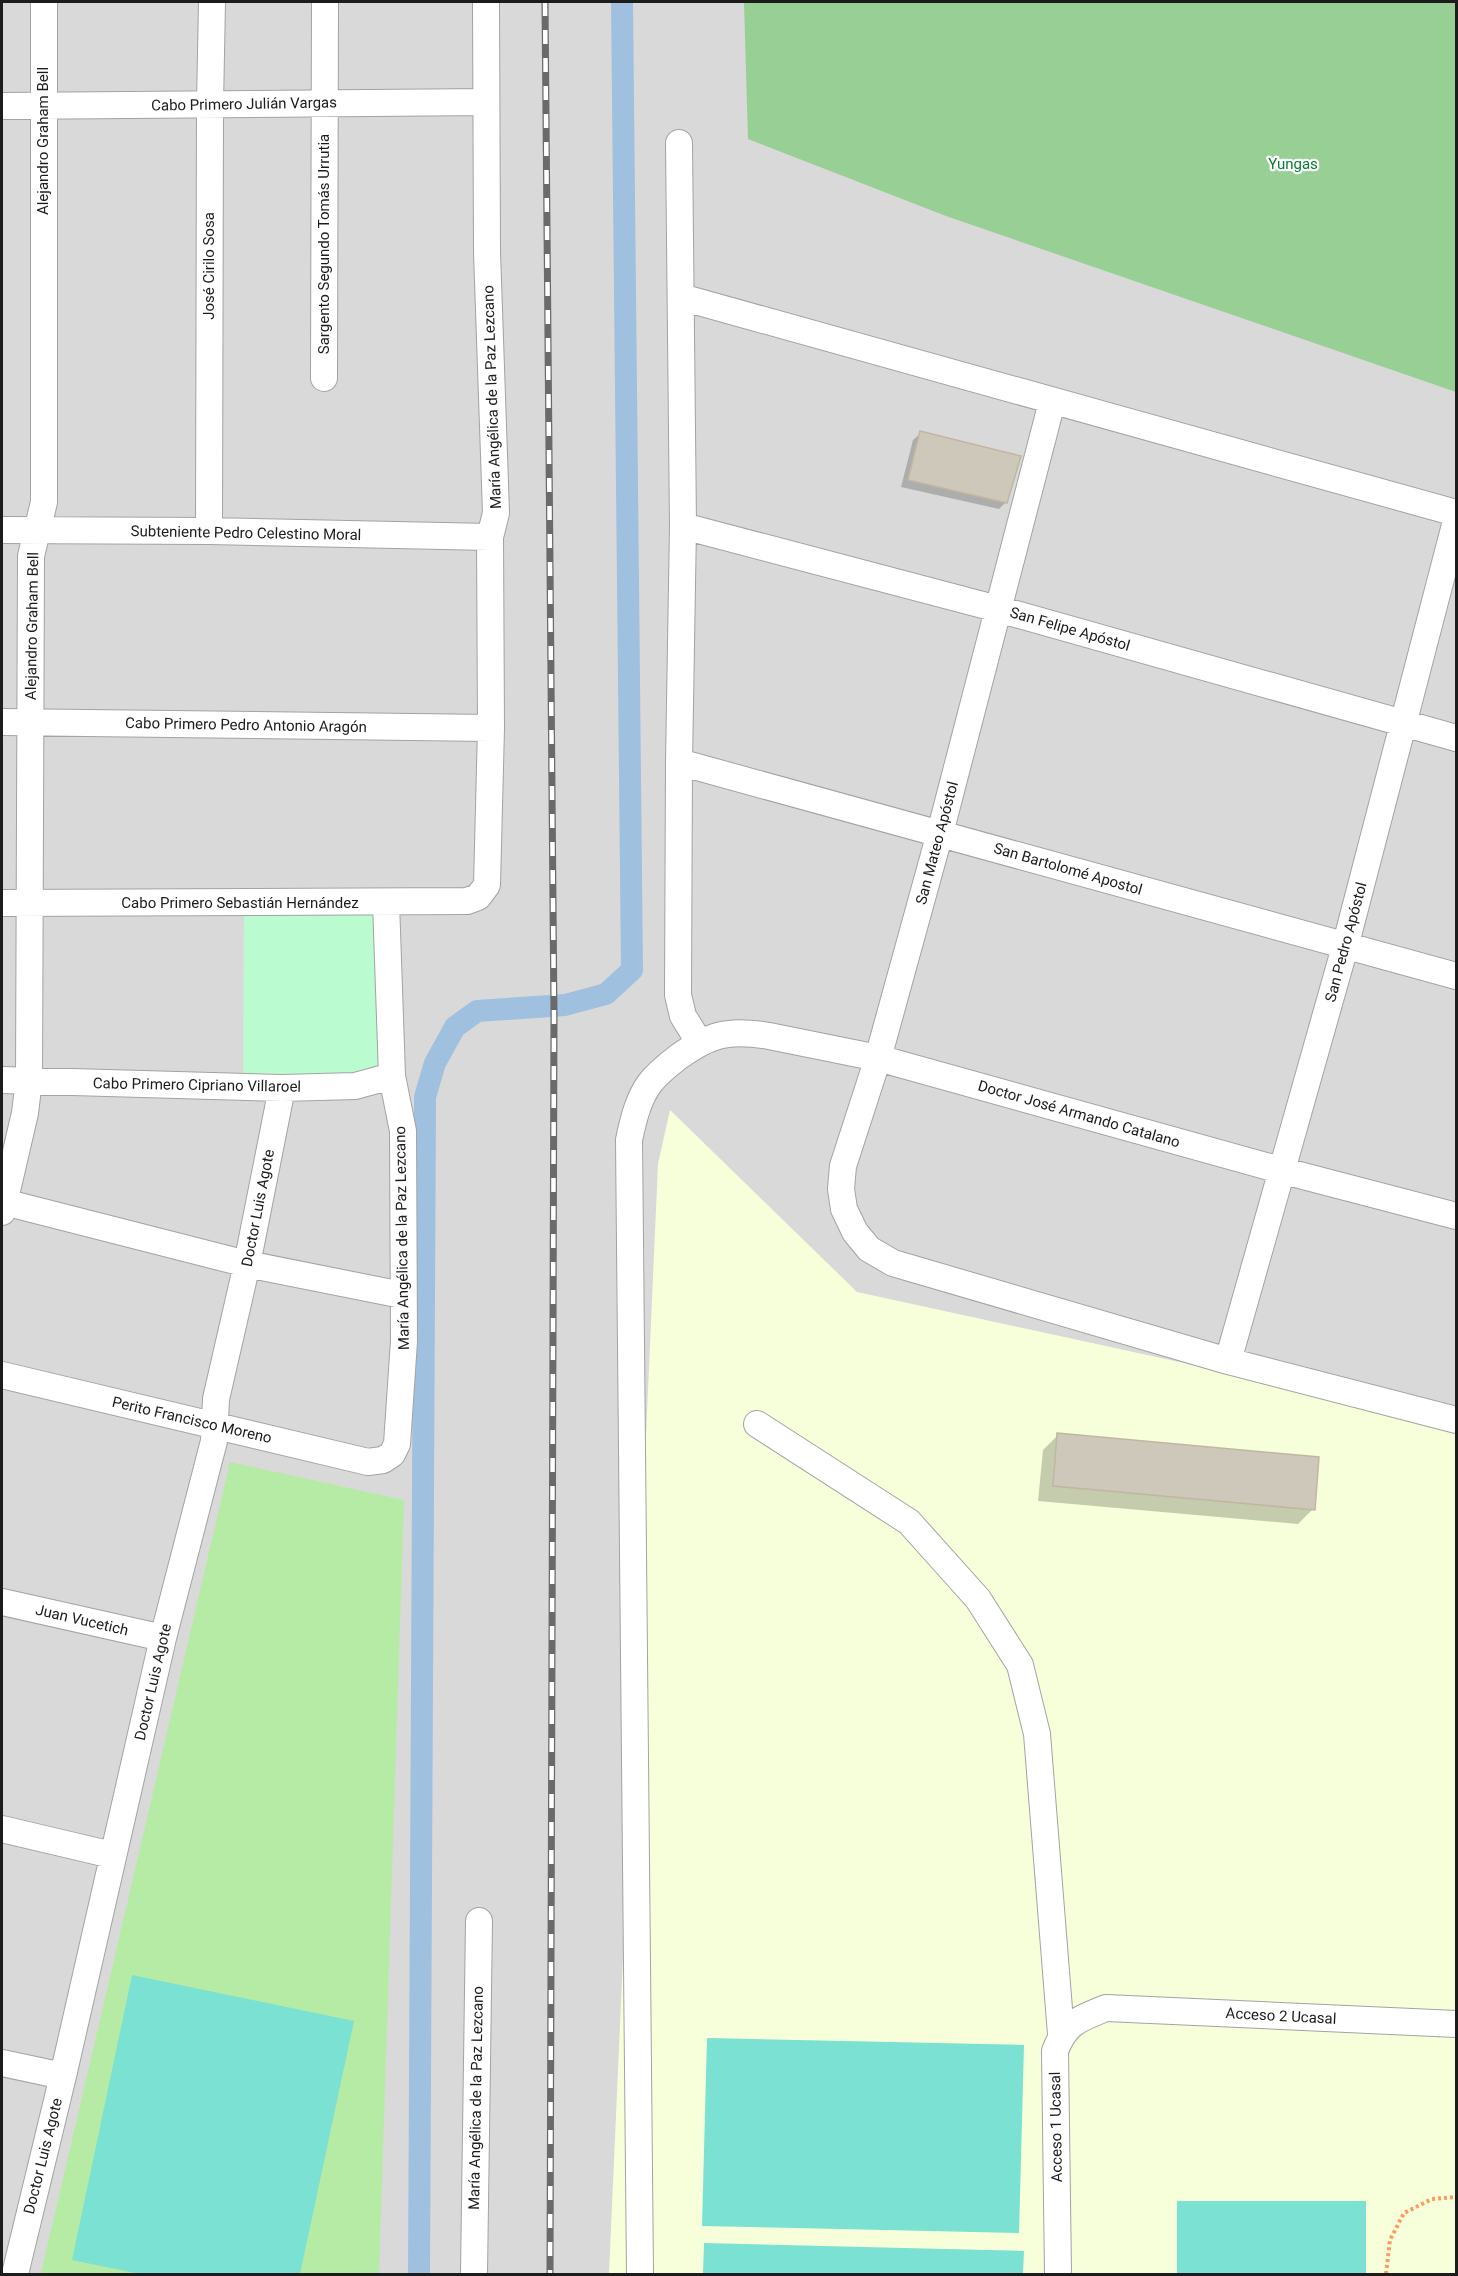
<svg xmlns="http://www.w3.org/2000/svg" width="1458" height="2276" font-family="Roboto,sans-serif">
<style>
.residential{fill:#dad9d9}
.education{fill:#f6ffd9}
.grass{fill:#b5eba4}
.forest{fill:#97cf94}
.park{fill:#bbfbd0}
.pitch{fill:#7be1d3}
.shadow{fill:#0003}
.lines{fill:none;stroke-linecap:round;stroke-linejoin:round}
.canal{stroke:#9fc0de;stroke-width:22}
.building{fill:#cec8ba;stroke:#c0b7a3;stroke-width:1.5}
.minor-casing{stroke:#a3a3a3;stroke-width:28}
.path{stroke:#ff9961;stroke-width:4;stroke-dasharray:3 3;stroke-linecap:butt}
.minor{stroke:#fff;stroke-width:26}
.rail-casing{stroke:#6a6a6a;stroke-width:7}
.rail{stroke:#fff;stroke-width:4.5;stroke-dasharray:14;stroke-linecap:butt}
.labels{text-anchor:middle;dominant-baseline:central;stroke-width:4.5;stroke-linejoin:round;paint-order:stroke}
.street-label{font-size:15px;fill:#1c1c1c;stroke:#fff}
.park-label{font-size:15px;fill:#077d2e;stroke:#fff}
</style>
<rect width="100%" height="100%" fill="#eeede1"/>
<path class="residential" d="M2,2H781L1456,246V2274H2Z"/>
<path class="education" d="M670,1110L857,1292L1184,1363L1456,1432V2274H609L658,1164Z"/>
<path class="grass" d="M230,1462L404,1500L379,2274L41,2273Z"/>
<path class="forest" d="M744,2H1456V392L946,216L748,139Z"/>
<path class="park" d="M386,902L391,1076L243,1087L244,903Z"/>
<path class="pitch" d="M132,1975L354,2021L300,2274H140L72,2260Z
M707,2038L1024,2045L1019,2233L702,2226Z
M1177,2201H1366V2274H1177Z
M704,2243L1024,2251L1023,2274H703Z"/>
<path class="shadow" d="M921,433L1006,502L999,509L901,487L913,440Z
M1058,1435L1313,1509L1298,1524L1038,1501L1043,1450Z"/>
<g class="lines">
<path class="canal" d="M419,2274L425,1097L435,1063L455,1027L477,1011L565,1005L606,994L632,970L622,2"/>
</g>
<path class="building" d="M920,431L1021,456L1007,503L908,480Z
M1057,1433L1319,1457L1315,1510L1053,1486Z"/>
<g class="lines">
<defs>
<path id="minor" d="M2,106L486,102
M679,143L683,526L679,762L678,995L683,1016L699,1042
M681,297L1456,513
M324,378L325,2
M1052,402L940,833L878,1058L843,1166L841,1189L844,1209L855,1232L869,1249L893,1263L1228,1361L1456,1420
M683,526L998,609L1456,738
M2,530L209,531L490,537
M209,531L210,105L212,2
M2,722L491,728
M679,762L1456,976
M2,903L467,901L478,897L487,885L491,728L490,537L496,513L487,252L486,2
M2,1080L282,1088L355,1086L392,1076
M4,1202L247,1264L402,1295
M2,1212L25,1113L29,1080L31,556L44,502V2
M1228,1361L1345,947L1456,521
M2,1375L368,1462L383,1460L392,1454L397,1444L404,1341L403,1131L392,1076L386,902
M757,1424L909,1522L978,1599L1020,1665L1037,1734L1061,2034
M2,1602L163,1638
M2,1829L112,1855
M2,2063L63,2076
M15,2274L63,2076L163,1638L214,1441L216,1399L247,1264L282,1088
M474,2274L479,1921
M640,2274L629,1140C633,1121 638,1099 650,1083C657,1074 668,1065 677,1058C710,1034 728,1029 769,1036L878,1058L1284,1171L1456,1216
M1058,2274L1055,2051C1066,2022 1079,2019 1106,2008L1456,2024"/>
</defs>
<use href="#minor" class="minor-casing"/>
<path class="path" d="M1386,2274L1390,2240L1404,2213L1432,2199L1456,2197"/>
<use href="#minor" class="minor"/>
<defs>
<path id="rail" d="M545,2L554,1016L550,2274"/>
</defs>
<use href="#rail" class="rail-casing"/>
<use href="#rail" class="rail"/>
</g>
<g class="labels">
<g class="street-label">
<text transform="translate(244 104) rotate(-1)">Cabo Primero Julián Vargas</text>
<text transform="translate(43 141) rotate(-90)">Alejandro Graham Bell</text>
<text transform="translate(324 244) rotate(-90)">Sargento Segundo Tomás Urrutia</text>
<text transform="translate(209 266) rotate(-90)">José Cirilo Sosa</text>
<text transform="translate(492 397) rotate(-92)">María Angélica de la Paz Lezcano</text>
<text transform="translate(246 533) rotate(1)">Subteniente Pedro Celestino Moral</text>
<text transform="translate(32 626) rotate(-89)">Alejandro Graham Bell</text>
<text transform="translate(1070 629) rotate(16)">San Felipe Apóstol</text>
<text transform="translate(246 725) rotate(1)">Cabo Primero Pedro Antonio Aragón</text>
<text transform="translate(937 843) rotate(-75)">San Mateo Apóstol</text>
<text transform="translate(1068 869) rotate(16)">San Bartolomé Apostol</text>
<text x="240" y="903">Cabo Primero Sebastián Hernández</text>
<text transform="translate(1346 942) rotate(-75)">San Pedro Apóstol</text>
<text transform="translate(197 1085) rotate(1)">Cabo Primero Cipriano Villaroel</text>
<text transform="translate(1079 1114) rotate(16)">Doctor José Armando Catalano</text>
<text transform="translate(258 1208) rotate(-79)">Doctor Luis Agote</text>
<text transform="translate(402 1238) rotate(-91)">María Angélica de la Paz Lezcano</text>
<text transform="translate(192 1420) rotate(13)">Perito Francisco Moreno</text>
<text transform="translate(82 1620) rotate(13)">Juan Vucetich</text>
<text transform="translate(153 1682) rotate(-77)">Doctor Luis Agote</text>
<text transform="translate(1281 2016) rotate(3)">Acceso 2 Ucasal</text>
<text transform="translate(476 2098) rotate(-89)">María Angélica de la Paz Lezcano</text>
<text transform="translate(1056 2127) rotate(-91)">Acceso 1 Ucasal</text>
<text transform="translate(43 2156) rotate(-76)">Doctor Luis Agote</text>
</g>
<g class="park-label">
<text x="1293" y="164">Yungas</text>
</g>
</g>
<rect width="1458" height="2276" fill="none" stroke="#1c1c1c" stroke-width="6"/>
</svg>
